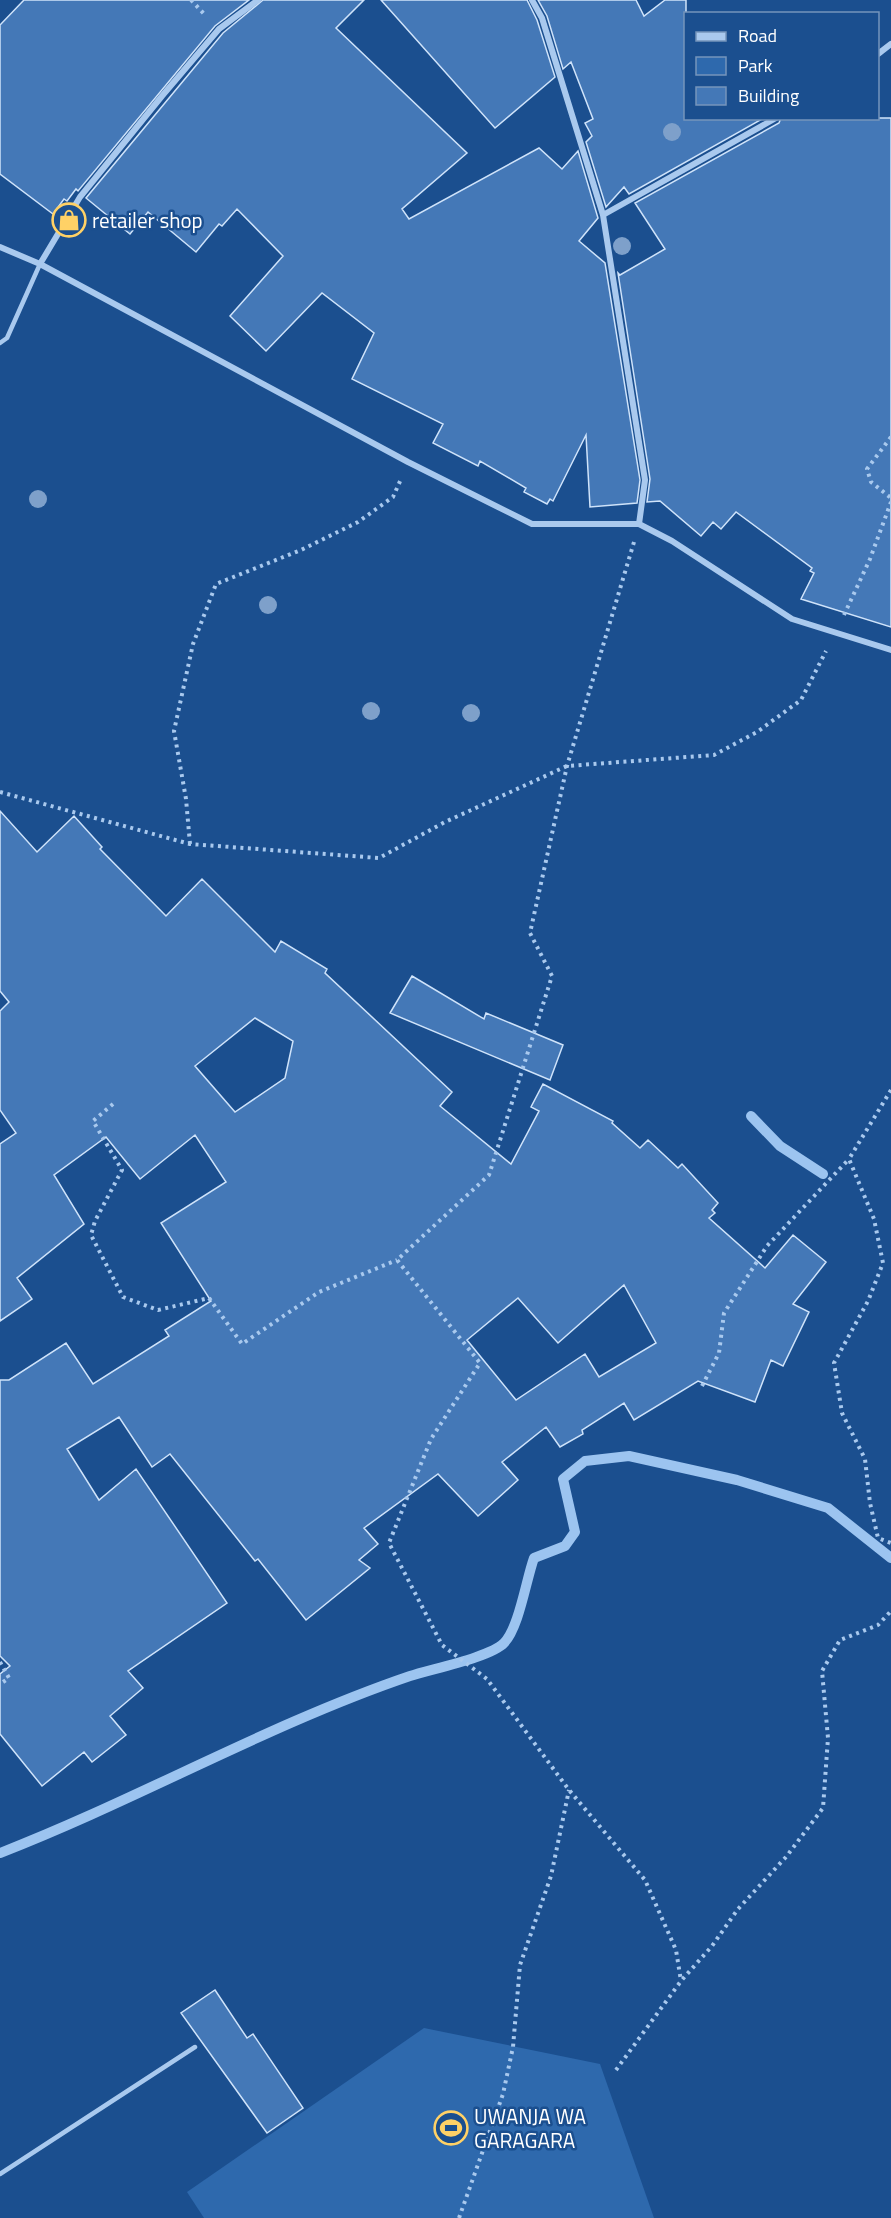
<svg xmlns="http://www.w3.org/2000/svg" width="891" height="2218" font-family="'Titillium Web',sans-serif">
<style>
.green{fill:#2e69ad}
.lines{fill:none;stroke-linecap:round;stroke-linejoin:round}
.stream{stroke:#9cc4f0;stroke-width:10}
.building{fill:#4478b7;stroke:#cfe3fa;stroke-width:1.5;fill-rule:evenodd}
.path{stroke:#a9c9ee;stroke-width:4;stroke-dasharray:3 4.5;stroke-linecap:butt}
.service{stroke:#a9c9ee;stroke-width:4.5}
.minor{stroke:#a9c9ee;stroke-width:6}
.tree{fill:#7ea0ca}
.labels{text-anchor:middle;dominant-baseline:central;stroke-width:5;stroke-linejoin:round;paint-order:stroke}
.poi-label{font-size:21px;fill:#fff;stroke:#1b4f8f;text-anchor:start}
</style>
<rect width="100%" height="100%" fill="#1b4f8f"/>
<path class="green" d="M424,2028L600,2064L654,2218H204L187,2192Z"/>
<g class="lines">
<path class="stream" d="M751,1116L780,1146L823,1174
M0,1853C139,1799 269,1724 410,1676C431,1669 491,1657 504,1643C519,1628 526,1580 534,1558L565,1546L575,1532L563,1479L585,1461L629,1456L737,1480L828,1508L891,1558"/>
</g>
<path class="building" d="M24,0H249L215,26L78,191L76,189L67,201L64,199L53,214L0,174V25Z
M263,0H364L336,28L467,153L402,209L409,219L539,148L562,169L578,151L598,218L579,241L605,263L640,480L637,503L590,507L586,435L553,501L550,499L547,504L524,492L526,488L480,461L478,466L433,443L443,424L352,379L374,333L322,293L266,351L230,316L283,256L237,209L222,226L219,224L196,252L148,212L130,234L86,198L223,33Z
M381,0H527L537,20L555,77L495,128Z
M538,0H636L644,16L665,0H686V118H764L629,194L624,187L606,207L586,142L592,136L585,123L593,119L571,62L563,69L547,16Z
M781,118H891V627L801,599L814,573L810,571L812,568L736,512L721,529L713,522L701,536L660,501L647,502L650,479L618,273L620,275L665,249L635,203L779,123Z
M0,811L37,852L74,816L102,847L100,849L166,916L202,879L275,952L281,941L327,969L325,973L452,1092L440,1106L511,1164L539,1111L531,1107L543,1084L613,1121L612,1123L640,1148L648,1140L678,1168L682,1164L718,1203L712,1210L715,1213L709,1218L765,1268L793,1235L826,1262L793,1304L809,1312L783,1366L771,1360L755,1402L698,1381L634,1420L624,1403L582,1430L583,1434L560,1447L546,1427L502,1462L518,1480L478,1516L438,1474L364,1528L378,1544L359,1560L370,1568L306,1620L258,1559L255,1561L170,1454L152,1467L119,1417L67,1449L99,1500L136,1469L227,1603L128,1671L143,1688L110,1716L126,1735L92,1762L84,1752L42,1786L0,1734V1674L10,1666L0,1656V1380H9L66,1343L93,1384L169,1336L165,1330L211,1301L161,1223L226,1182L195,1135L140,1179L106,1137L54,1175L84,1224L17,1278L32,1299L0,1321V1144L16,1133L0,1110V1011L9,1002L0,991ZM255,1018L293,1041L285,1078L235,1112L195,1066ZM624,1285L656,1343L599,1377L585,1354L516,1400L467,1340L518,1298L558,1343Z
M412,976L484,1019L486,1013L563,1045L550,1080L390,1013Z
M215,1990L247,2038L253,2034L303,2108L267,2133L181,2013Z"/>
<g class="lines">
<path class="path" d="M191,0L205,15
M891,437L867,469L871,482L891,498
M634,542L567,766L530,933L552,976L489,1175L397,1260L480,1363L431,1439L389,1543L442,1645L487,1679L569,1790L645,1880L676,1950L681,1981
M844,615L870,559L891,502
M0,792L190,844L379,858L445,822L567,766L714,755L757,732L801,700L826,651
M190,844L186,799L174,731L193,644L216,584L301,550L358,522L393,497L401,479
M891,1090L849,1159L874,1219L883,1263L868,1301L834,1363L842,1413L865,1459L870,1503L878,1538L891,1543
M113,1104L93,1121L122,1170L95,1221L91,1235L123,1297L158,1310L209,1298L242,1344L319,1292L397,1260
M702,1386L719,1353L724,1313L767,1246L849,1159
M0,1662L9,1678L0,1684
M616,2070L681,1981L712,1946L738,1909L786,1857L823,1808L828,1738L822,1671L840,1640L878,1625L891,1611
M459,2218L503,2094L513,2047L520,1965L551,1876L569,1790"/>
<path class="service" d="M0,343L7,338L40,264
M0,2174L195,2047"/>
<path class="minor" d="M532,0L542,18L603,215L645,480L639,524
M878,54L891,44
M603,215L776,118
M0,247L40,264L408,462L532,524H639L672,541L792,619L891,650
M40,264L80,197L162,96L219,29L258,0"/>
</g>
<g class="tree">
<circle cx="672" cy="132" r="9"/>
<circle cx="622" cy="246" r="9"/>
<circle cx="38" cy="499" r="9"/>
<circle cx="268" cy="605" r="9"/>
<circle cx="371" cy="711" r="9"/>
<circle cx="471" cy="713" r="9"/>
</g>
<defs>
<symbol id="shop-ring" viewBox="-11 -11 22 22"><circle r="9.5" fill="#1b4f8f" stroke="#ffd166" stroke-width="1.5"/><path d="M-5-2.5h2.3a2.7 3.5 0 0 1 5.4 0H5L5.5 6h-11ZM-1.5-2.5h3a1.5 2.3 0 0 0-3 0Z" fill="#ffd166"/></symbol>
<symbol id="stadium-ring" viewBox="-11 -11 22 22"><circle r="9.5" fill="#1b4f8f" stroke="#ffd166" stroke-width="1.5"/><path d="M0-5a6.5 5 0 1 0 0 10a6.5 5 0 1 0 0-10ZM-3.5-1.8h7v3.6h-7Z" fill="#ffd166"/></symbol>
</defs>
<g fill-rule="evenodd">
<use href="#shop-ring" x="50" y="201" width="38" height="38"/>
<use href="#stadium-ring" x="432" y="2109" width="38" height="38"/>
</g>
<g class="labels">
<g class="poi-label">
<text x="92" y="220">retailer shop</text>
<text x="474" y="2116">UWANJA WA<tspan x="474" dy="24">GARAGARA</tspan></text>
</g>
</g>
<rect x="684" y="12" width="195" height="108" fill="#1b4f8f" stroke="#7695bc" stroke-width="1.5"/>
<rect x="696" y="32" width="30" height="9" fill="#a9c9ee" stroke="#7695bc" stroke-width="1.5"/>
<text x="738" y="42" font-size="18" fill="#ffffff">Road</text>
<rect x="696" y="57" width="30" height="18" fill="#2e69ad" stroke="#7695bc" stroke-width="1.5"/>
<text x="738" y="72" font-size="18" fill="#ffffff">Park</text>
<rect x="696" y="87" width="30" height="18" fill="#4478b7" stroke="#7695bc" stroke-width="1.5"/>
<text x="738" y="102" font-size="18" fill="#ffffff">Building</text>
</svg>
